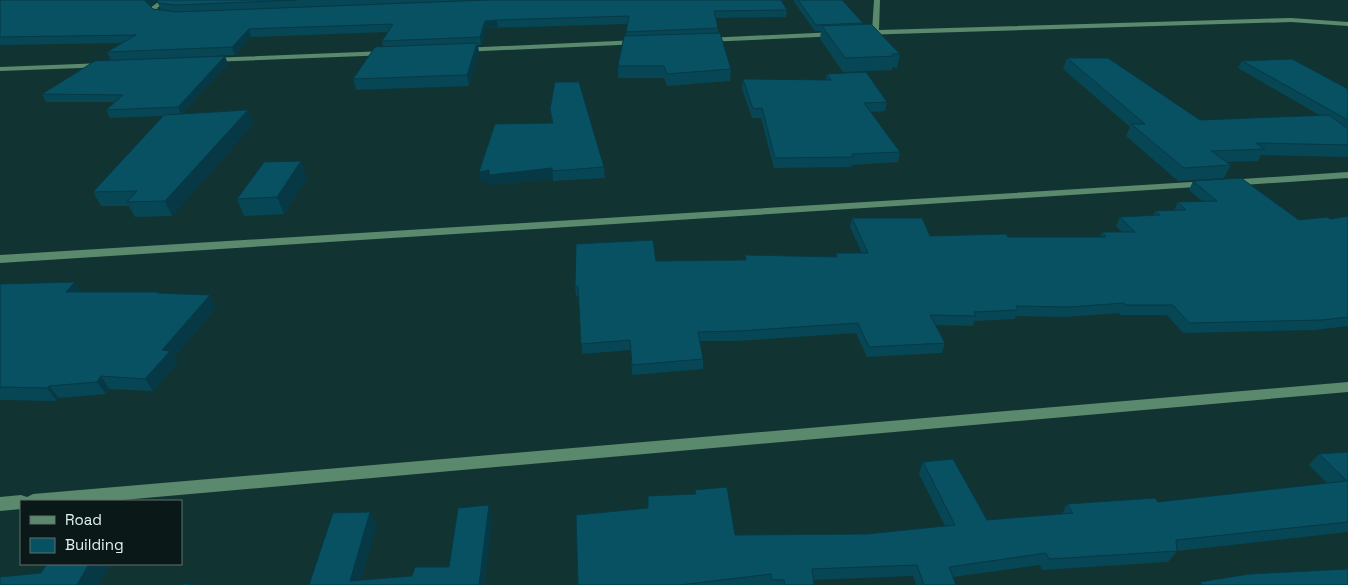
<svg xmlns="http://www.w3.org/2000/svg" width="1348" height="585" font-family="'Space Grotesk',sans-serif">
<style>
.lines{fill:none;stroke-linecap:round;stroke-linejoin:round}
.minor{fill:#5a896d;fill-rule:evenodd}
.wall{fill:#074655}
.shaded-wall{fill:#063945}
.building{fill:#085163;stroke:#063945}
</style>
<rect width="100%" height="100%" fill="#113432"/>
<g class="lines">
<path class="minor" d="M161,0H168L157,8L160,12L169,14V16L156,15L150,8Z
M874,0H880L879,30L1291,18L1348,22V26L1291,22L860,35V31H872Z
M836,32H839V36L706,42L702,40L706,38Z
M638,40L642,42L641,44L461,52L457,50L461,48Z
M386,51H389V55L209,62L205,60L209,58Z
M104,63L108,65L107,67L0,71V67Z
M1348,172V178L1228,186L1223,183L1228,180Z
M1208,181L1213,184L1212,186L0,263V255Z
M1348,382V392L111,501H21V509L0,511V497L21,495L27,497L33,494Z"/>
</g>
<path class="wall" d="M0,0H479L179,12L161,10L157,1L150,6L153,9L176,12L787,10L786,17L716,18L718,28V33L731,69L730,81L667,86L664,78H618V66L626,36V32L628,24L486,28L481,45H478L479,53L469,86L356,90L353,79L383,46L382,41L388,32L251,37L235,55L111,61L107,52L123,43L0,45Z
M794,0H842L863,23V24L900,54L897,68L892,67V70L843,72L820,39L821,31H815L794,2Z
M1067,58L1200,120L1321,116L1238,68L1242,61L1348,89V157L1261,155L1258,161L1226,162L1231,165L1224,178L1178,181L1126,136L1130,127L1063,69Z
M228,64L182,114L248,110L254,123L172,216L135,217L129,206H101L93,192L163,116L110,118L106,110L114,102H46L42,94Z
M827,74L887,102L885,111L871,112L900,152L898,162L852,165L851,167L774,168L761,118H752L742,89L743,79L826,80Z
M550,109L604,167L605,178L553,181V179L491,185L490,181L481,183L552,123Z
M307,177L284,214L244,216L237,199Z
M1193,181L1299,220L1331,219L1348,216V326L1315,330L1183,333L1167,315H1120L1119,313L1065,317L1016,316L1014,319L974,321L973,326L936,325L945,343L942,353L867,357L856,333L738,341H700L703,359V369L632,375L631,350L582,354L579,296H576L575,287L656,261L745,260V255L836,257V253H862L850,227L852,218L930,236L1008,237H1100L1102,232H1122L1116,226L1120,217L1153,215L1156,211L1174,210L1178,202L1202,201L1189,190Z
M0,284L82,292H158L159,293L216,307L174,358L177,363L153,391L109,389L106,394L59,398L57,401L0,400Z
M1348,452V532L1177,551L1168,562L1042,570L1040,565L953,577L956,585H916L913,576L813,580L814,585H578L648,508L695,494V490L735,535L867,534L945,526L919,474L923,462L987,520L1062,514L1067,504L1158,502L1327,483L1309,465L1319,454Z"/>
<path class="shaded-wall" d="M146,0H158L148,8L145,1Z
M497,20L498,27L486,28L481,45L480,37L485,21Z
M249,29L251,37L235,55L232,47Z
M477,43L479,53L469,86L467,75Z
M225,56L228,64L181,115L178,107Z
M248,110L254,123L172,216L165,201Z
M301,161L307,177L284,214L277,197Z
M552,168L553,179L491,185L490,181L481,183L479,172L489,170Z
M75,282L83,294L66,292Z
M210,295L216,307L174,358L177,363L153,391L145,379L162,350Z
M101,376L109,389L106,394L97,382Z
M49,386L59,398L57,401L47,388Z
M489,505L492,520L485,585H479Z
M370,512L377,526L360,585L350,581Z
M89,564H111L99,585H77Z"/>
<path class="building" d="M0,0H146L145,1L153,9L176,12L488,0H781L787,10L714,11L718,28L626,32L629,16L497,20L485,21L480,37L382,41L393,24L249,29L232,47L107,52L136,35L0,37Z
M158,0H297L176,5L158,3L157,1Z
M798,0H842L863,23L816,25Z
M871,24L900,54H892L894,56L845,58L822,26Z
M720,33L731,69L667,74L664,66H618L624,36Z
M477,43L467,75L353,79L375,47Z
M225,56L178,107L106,110L123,95L42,94L95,61Z
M1067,58H1108L1200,120L1329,115L1348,129V145L1256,143L1265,149L1211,151L1231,165L1184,168L1131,124H1145Z
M1292,59L1348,89V120L1242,61Z
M866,72L887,102L864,103L900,152L852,154L853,157L775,158L762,108L753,109L743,79L831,80L827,74Z
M555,82H579L604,167L552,171V168L489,175V170L479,172L495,124L553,123L550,109Z
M248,110L165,201L127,202L137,191L93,192L164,115Z
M301,161L277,197L237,199L264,162Z
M1241,178L1299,220L1327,217L1331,219L1348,216V317L1322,320L1189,323L1173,305H1125L1124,303L1069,307L1016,306L1018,310L974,312L976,316L930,315L945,343L869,347L858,323L739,331L698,332L703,359L632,365L630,340L581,344L578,286L575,287L576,244L653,240L656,261L746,260L745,255L837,257L836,253H868L852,218H922L930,236L1006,234L1008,237H1106L1102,232H1135L1120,217L1160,215L1156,211L1186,210L1178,202L1217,201L1193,181Z
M75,282L66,292H158L157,293L210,295L162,350L170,351L145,379L101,376L97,382L49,386L47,388L0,387V284Z
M1348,452V522L1176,540L1177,551L1049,559L1046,553L949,567L956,585H924L917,565L812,569L814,585H785L784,580H772L771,574L680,585H578L576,515L648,508V496L696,494L695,490L727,487L735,535L867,534L955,525L923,462L953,459L987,520L1073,513L1067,504L1155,498L1158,502L1347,481L1319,454Z
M489,505L479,585H309L333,513L370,512L350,581L412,576L415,567H449L458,508Z
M47,564H89L77,585H0V577L41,573Z
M1348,569V585H1202L1200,582L1249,574Z
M183,583L197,585H182Z"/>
<rect x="20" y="500" width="162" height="65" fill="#0a1918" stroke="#60706f"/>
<rect x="30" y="516" width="25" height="8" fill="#5a896d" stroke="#60706f"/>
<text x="65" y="525" font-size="15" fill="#e0f3f1">Road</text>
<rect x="30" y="538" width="25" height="15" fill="#085163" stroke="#60706f"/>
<text x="65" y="550" font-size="15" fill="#e0f3f1">Building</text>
</svg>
